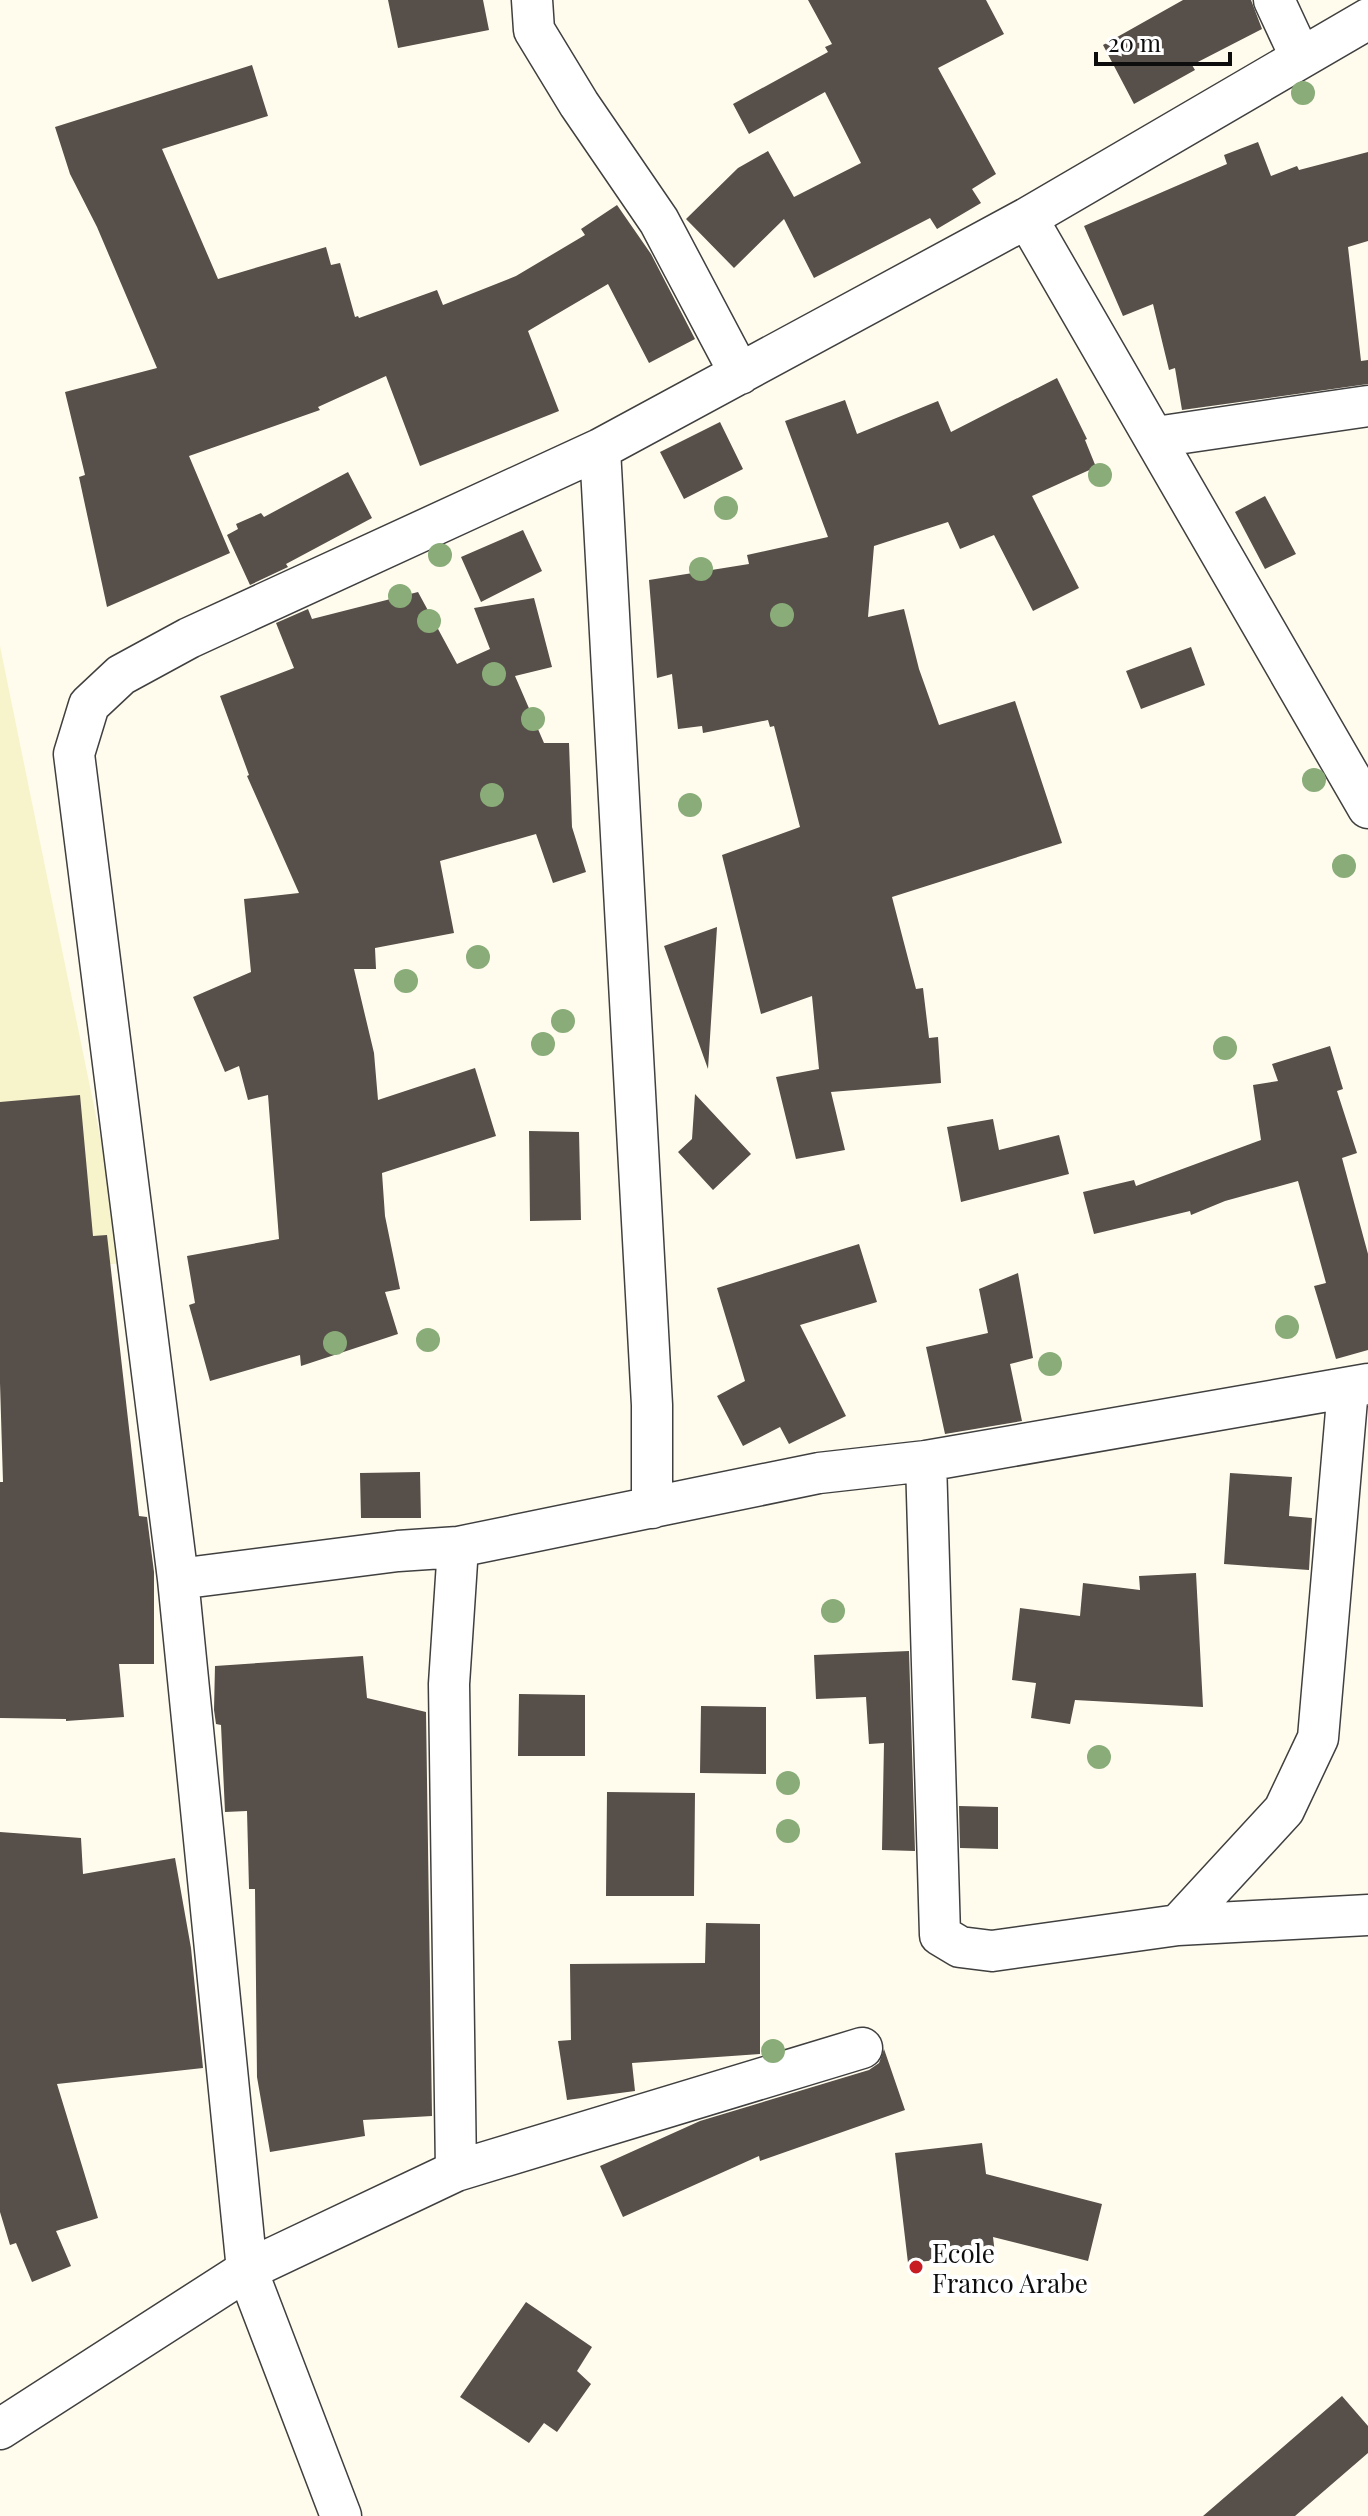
<svg xmlns="http://www.w3.org/2000/svg" width="1368" height="2516" font-family="'Playfair Display',serif">
<style>
.farmland{fill:#f7f4cc}
.building{fill:#574f49}
.lines{fill:none;stroke-linecap:round;stroke-linejoin:round}
.minor-casing{stroke:#404040;stroke-width:43}
.minor{stroke:#fff;stroke-width:40}
.tree{fill:#89ac79}
.poi-dot{fill:#c71c22;stroke:#fff;stroke-width:3}
.labels{text-anchor:middle;dominant-baseline:central;stroke-width:8;stroke-linejoin:round;paint-order:stroke}
.poi-label{font-size:26px;fill:#0d0d0d;stroke:#fff;text-anchor:start}
</style>
<rect width="100%" height="100%" fill="#fffcee"/>
<path class="farmland" d="M0,646L126,1263L0,1272Z"/>
<path class="building" d="M388,0H483L489,30L398,48Z
M808,0H986L1004,34L938,68L996,174L972,189L981,203L937,229L930,218L814,278L784,219L734,268L686,219L738,168L768,151L794,197L861,163L825,92L749,134L733,104L828,52L825,47L832,44Z
M1183,0H1251L1262,29L1192,65L1195,70L1134,104L1103,45Z
M252,65L268,116L162,149L218,279L326,247L331,265L340,263L355,317L358,316L359,318L437,290L443,305L516,276L585,235L581,229L617,205L651,254L695,339L649,363L608,284L528,331L559,411L420,466L386,376L318,407L320,410L189,456L230,553L107,607L79,477L85,475L65,392L157,368L97,227L70,174L55,127Z
M1258,142L1271,176L1297,166L1299,170L1368,152V241L1348,247L1361,361L1368,360V384L1182,410L1175,368L1169,370L1153,304L1123,316L1084,226L1227,164L1224,155Z
M1057,378L1087,439L1085,440L1096,467L1032,496L1079,588L1033,611L994,535L960,549L948,522L874,546L868,617L904,609L919,669L939,725L1015,701L1062,843L892,897L916,989L923,988L929,1038L938,1037L941,1083L831,1092L845,1150L796,1159L776,1077L819,1069L812,996L761,1014L722,855L800,827L774,726L770,727L768,720L703,733L702,726L678,729L672,674L657,678L649,580L749,564L747,555L828,537L785,421L845,400L857,434L938,401L951,432Z
M720,422L743,469L684,499L660,452Z
M348,472L372,518L286,564L288,567L250,585L227,535L238,529L236,524L261,513L264,517Z
M1265,496L1296,554L1265,569L1235,512Z
M523,530L542,571L481,602L461,557Z
M418,592L457,664L490,649L474,608L534,598L552,667L515,676L544,743H569L572,827L586,872L553,883L536,834L440,861L454,933L375,948L376,969H354L374,1053L378,1100L475,1068L496,1136L382,1173L385,1216L400,1289L385,1292L398,1334L301,1366L300,1355L210,1381L189,1305L195,1303L187,1256L279,1239L268,1095L248,1100L239,1066L225,1072L193,997L251,972L244,899L299,893L247,776L249,775L220,696L294,668L276,623L308,609L312,619Z
M1191,647L1205,685L1141,709L1126,671Z
M717,927L708,1069L664,946Z
M1330,1046L1343,1089L1337,1091L1357,1153L1342,1158L1368,1254V1350L1336,1359L1314,1286L1326,1283L1298,1181L1225,1201L1191,1215L1190,1211L1094,1234L1083,1192L1134,1180L1136,1186L1261,1140L1253,1085L1278,1081L1272,1064Z
M695,1094L751,1154L713,1190L678,1152L692,1139Z
M80,1095L93,1236L107,1235L139,1516L147,1517L154,1572V1664H119L124,1717L66,1721V1719L0,1718V1482H3L0,1383V1102Z
M993,1119L999,1150L1059,1135L1069,1174L961,1202L947,1127Z
M529,1131L579,1132L581,1220L530,1221Z
M859,1244L877,1302L800,1325L846,1416L789,1444L780,1427L743,1446L717,1396L745,1381L717,1288Z
M1018,1273L1033,1358L1010,1364L1022,1421L945,1434L926,1347L988,1333L979,1289Z
M420,1472L421,1518H361L360,1473Z
M1230,1473L1292,1477L1289,1516L1312,1518L1309,1570L1224,1564Z
M1196,1573L1203,1707L1075,1700L1070,1724L1031,1718L1036,1683L1012,1680L1020,1608L1080,1616L1083,1583L1140,1590L1139,1576Z
M909,1651L915,1851L882,1850L884,1743L869,1744L866,1697L816,1699L814,1655Z
M363,1656L367,1698L426,1712L432,2116L363,2120L365,2136L270,2152L257,2077L255,1889H249L247,1811L225,1812L221,1725L216,1724L214,1710L215,1666Z
M519,1694L585,1695V1756H518Z
M701,1706L766,1707V1774L700,1773Z
M607,1792L695,1793L694,1896H606Z
M959,1806L998,1807V1849L960,1848Z
M0,1832L81,1838L83,1874L175,1858L191,1948L203,2068L57,2084L98,2218L56,2231L71,2266L32,2282L16,2243L10,2245L0,2212Z
M706,1923L760,1924V2054L632,2063L635,2091L567,2100L558,2041L571,2040L570,1964L705,1963Z
M884,2049L905,2110L760,2161L759,2156L623,2217L600,2166L700,2121L869,2070L879,2063Z
M982,2143L986,2174L1102,2204L1088,2261L993,2237L995,2254L908,2263L895,2153Z
M526,2302L592,2347L577,2371L591,2384L557,2432L544,2423L529,2443L460,2397Z
M1342,2396L1368,2426V2453L1295,2516H1203Z"/>
<g class="lines">
<defs>
<path id="minor" d="M532,0L534,30L579,104L659,221L740,374
M1274,0L1301,58
M1027,218L1368,808
M1156,437L1368,406
M600,449L652,1405V1508
M926,1461L940,1935L960,1947L992,1951L1178,1925L1368,1915
M178,1579L398,1551L458,1547
M1178,1925L1284,1810L1318,1738L1348,1388
M456,2171L449,1684L458,1547L819,1473L926,1461L1368,1384
M0,2429L247,2270L456,2171L862,2048
M341,2516L247,2270L178,1579L74,754L89,705L121,675L189,638L600,449L1027,218L1368,19"/>
</defs>
<use href="#minor" class="minor-casing"/>
<use href="#minor" class="minor"/>
</g>
<g class="tree">
<circle cx="1303" cy="93" r="12"/>
<circle cx="1100" cy="475" r="12"/>
<circle cx="726" cy="508" r="12"/>
<circle cx="440" cy="555" r="12"/>
<circle cx="701" cy="569" r="12"/>
<circle cx="400" cy="596" r="12"/>
<circle cx="782" cy="615" r="12"/>
<circle cx="429" cy="621" r="12"/>
<circle cx="494" cy="674" r="12"/>
<circle cx="533" cy="719" r="12"/>
<circle cx="1314" cy="780" r="12"/>
<circle cx="492" cy="795" r="12"/>
<circle cx="690" cy="805" r="12"/>
<circle cx="1344" cy="866" r="12"/>
<circle cx="478" cy="957" r="12"/>
<circle cx="406" cy="981" r="12"/>
<circle cx="563" cy="1021" r="12"/>
<circle cx="543" cy="1044" r="12"/>
<circle cx="1225" cy="1048" r="12"/>
<circle cx="1287" cy="1327" r="12"/>
<circle cx="428" cy="1340" r="12"/>
<circle cx="335" cy="1343" r="12"/>
<circle cx="1050" cy="1364" r="12"/>
<circle cx="833" cy="1611" r="12"/>
<circle cx="1099" cy="1757" r="12"/>
<circle cx="788" cy="1783" r="12"/>
<circle cx="788" cy="1831" r="12"/>
<circle cx="773" cy="2051" r="12"/>
</g>
<circle class="poi-dot" cx="916" cy="2267" r="8"/>
<g class="labels">
<g class="poi-label">
<text x="932" y="2252">Ecole<tspan x="932" dy="30">Franco Arabe</tspan></text>
</g>
</g>
<path d="M1096 52v12h134v-12" fill="none" stroke="#0d0d0d" stroke-width="4"/>
<text x="1108" y="52" font-size="24" fill="#0d0d0d" stroke="#ffffff" stroke-width="6" paint-order="stroke">20 m</text>
</svg>
